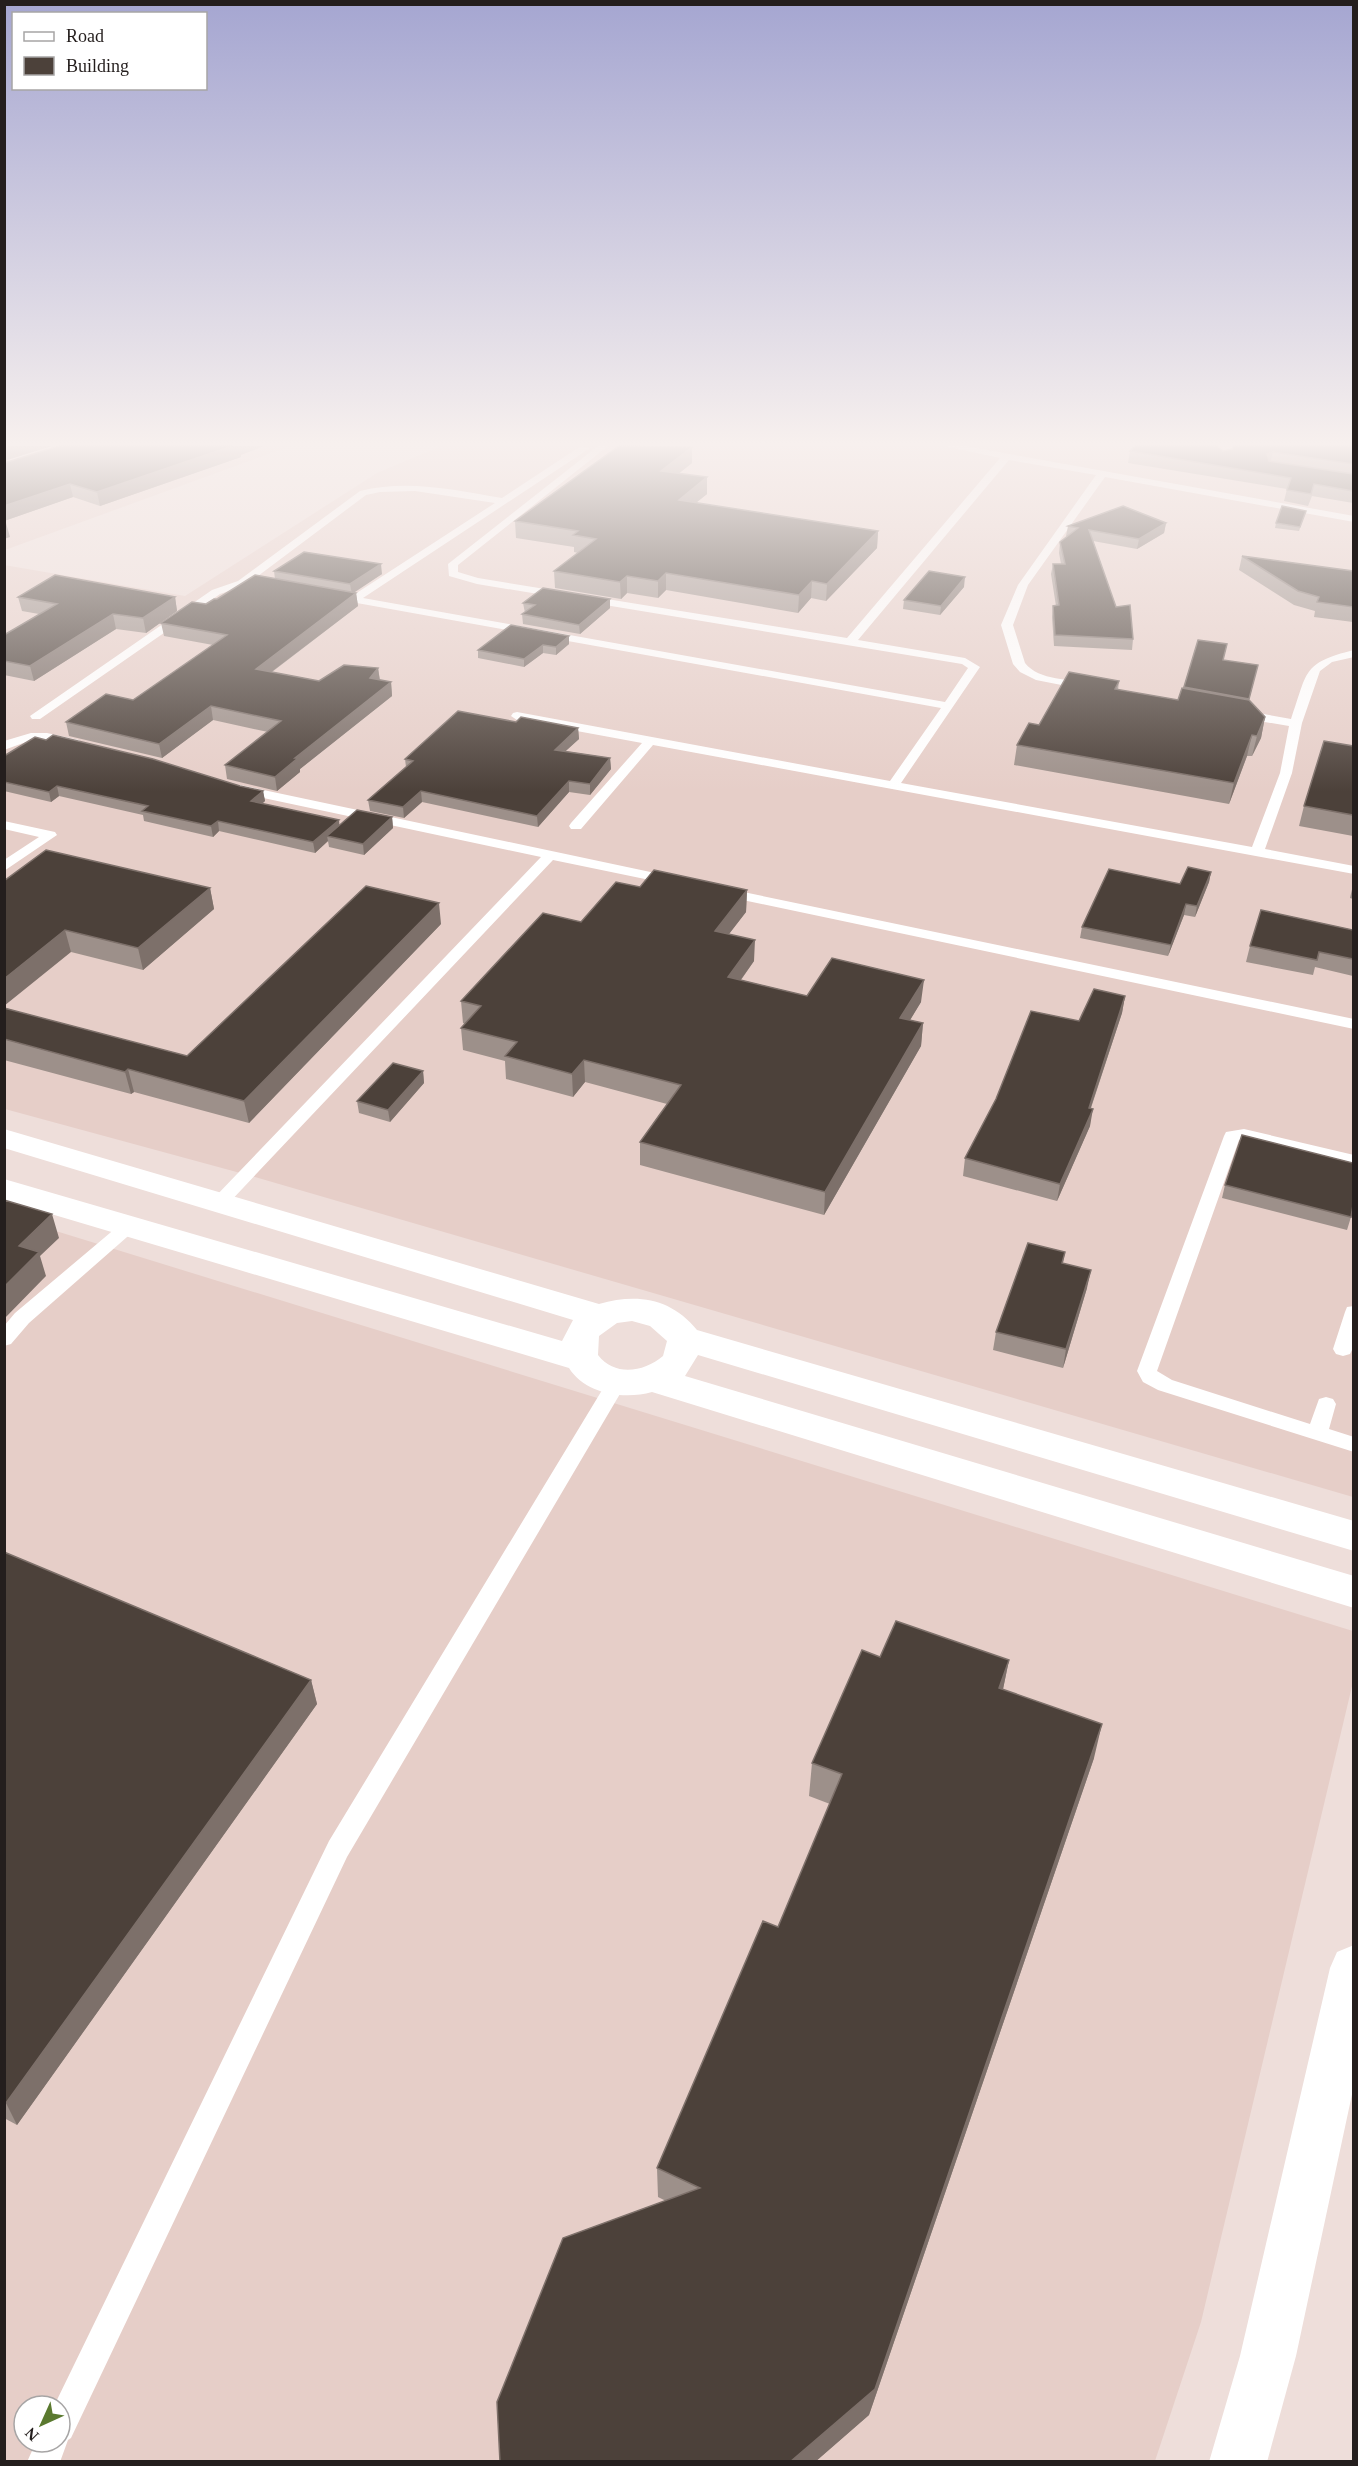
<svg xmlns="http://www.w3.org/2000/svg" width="1358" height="2466" font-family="'Times New Roman',serif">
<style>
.built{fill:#e6cec8;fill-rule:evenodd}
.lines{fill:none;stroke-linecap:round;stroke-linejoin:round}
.service{fill:#fff;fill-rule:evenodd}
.minor{fill:#fff;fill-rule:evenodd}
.tertiary{fill:#fff;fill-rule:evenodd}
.wall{fill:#9d908a}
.shaded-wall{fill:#7d706a}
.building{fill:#4c413a;stroke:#7d706a;stroke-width:1.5}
</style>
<rect width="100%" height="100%" fill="#eededa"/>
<path class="built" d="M116,446H290L5,550V484Z
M441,446H1353V1497L255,1177L5,1109L4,565L185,596L377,473Z
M4,1215L1353,1631V1682L1201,2322L1155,2461H5ZM24,2406H60V2442H24Z"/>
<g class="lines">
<path class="service" d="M581,446L590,448L363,598L945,702L968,668L962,664L477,584L449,576L448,564L598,446H608L458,565V572L478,578L847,638L1000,458L944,446H965L1354,516V522L1105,477L1028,585L1013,625L1025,663C1039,681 1071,679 1091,683V689L1087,690L1036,680L1020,672L1013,664L1001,625L1018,585L1096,475L1009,460L858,640L965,658L980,667L901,783L1252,847L1280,773L1289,726L1241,718L1235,714L1241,710L1291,719C1308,672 1301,663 1354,650V657L1332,662L1320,671L1302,723L1292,773L1265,849L1354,866V874L653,745L581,829H571L569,826L571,823L642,743L517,720L511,716L513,713L517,712L890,781L941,708L329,598V594L352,596L495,503L415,491L380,492L366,495L254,579L269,580V584L243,586L220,594L40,719H32L30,716L212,590L238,581L360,491C408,479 454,490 502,498Z
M31,733H47L79,740L81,743L75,747L39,740L26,742L4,750V741Z
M240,785L674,877L681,881L674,885L553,860L226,1206H214L211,1202L214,1198L541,857L235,792L234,789Z
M4,821L55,832L57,835L4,871V860L39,837L4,829Z
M724,888L1354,1019V1029L719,895L717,892L719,889Z
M1244,1129L1354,1155V1166L1244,1139L1239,1140L1157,1371L1172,1380L1310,1424L1319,1399L1326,1397L1333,1399L1336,1404L1329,1429L1354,1437V1452L1158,1390L1143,1382L1137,1371L1224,1136L1226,1132Z
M129,1220L135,1222L138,1226L135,1230L29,1323L11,1344L4,1346V1326L15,1313L123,1222Z
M1354,1306V1346L1350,1354L1343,1356L1336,1354L1333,1349L1345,1312L1347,1307Z
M617,1375L624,1377L627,1382L347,1857L71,2438L68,2440L60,2462H27L36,2442H60V2406H54L329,1841L610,1377Z"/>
<path class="minor" d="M4,1129L599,1304C637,1293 671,1298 697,1330L1354,1521V1551L698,1355L685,1376L1354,1576V1608L652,1392C624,1400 585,1394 569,1368L4,1200V1179L562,1341L573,1320L4,1148ZM632,1321L650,1326L667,1341L663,1356C644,1372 615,1377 598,1355L599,1336L617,1323Z"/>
<path class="tertiary" d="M1354,1945V2085L1296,2356L1267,2462H1209L1240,2356L1330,1968L1337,1952Z"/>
</g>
<path class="wall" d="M1353,446V503L1312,496L1308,506L1284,501L1287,489L1128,463L1130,451H1223Z
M692,447V463L679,473L707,494L696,503L878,531L877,548L826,601L811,598L798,613L666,590L658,598L627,593L621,599L555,588L554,571L578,553L574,552V547L516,538L515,521Z
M241,455V457L100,506L73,497L4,521V463Z
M1306,511L1299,531L1275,528L1276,523Z
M1166,523L1164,533L1137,549L1093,541L1116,607L1133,639L1132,650L1054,646L1052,617L1053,606H1056L1051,574L1053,564H1061L1059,553L1060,542L1068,536H1066L1068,526Z
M1242,556L1353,571V622L1314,617L1315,611L1294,605L1239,570Z
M274,571L382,574L353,592L356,593L358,606L272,672L319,681L378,668L380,680L391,682L392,696L300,769V772L277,791L227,779L225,765L268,732L213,720L162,758L69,736L66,722L133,700L213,645L164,636L161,623L217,599L275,579Z
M964,587L940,615L903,609L904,600Z
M18,597H175L177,611L146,633L116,629L34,681L4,675V635L39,614L22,611Z
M523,603L610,608L580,634L523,624L522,614L525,613Z
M569,636V644L556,655L543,653L524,667L478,658V650Z
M1198,640L1227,644L1223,660L1258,665L1249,700L1265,717L1261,738L1252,756H1247L1229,804L1014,765L1017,745L1039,725L1119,681L1118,690L1178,700L1183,689Z
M516,722L578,728L579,739L565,751L610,758L611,769L590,795L569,792L538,827L422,802L404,818L370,811L368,800L406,767L405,759Z
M1353,746V836L1299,826L1304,806Z
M4,756L240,786L263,791L265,801L262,804L339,825L392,817L393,828L364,855L329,847L328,841L315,853L219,831L213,837L144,821L143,815L59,796L51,802L4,791Z
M1211,872L1209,882L1195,917L1184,915L1168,956L1080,938L1082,927L1180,884Z
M4,881L210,888L214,909L143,970L71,952Z
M1353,885V899L1350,898Z
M640,887L747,890L746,912L729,934L754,961L741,980L807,996L921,1002L910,1020L923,1023L921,1046L824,1215L640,1165V1142L667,1104L585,1082L573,1097L506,1079L505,1061L463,1050L461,1028L465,1024L463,1023L461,1001Z
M441,924L249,1123L134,1092L131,1094L4,1060V1008L187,1056Z
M1353,930V976L1315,967L1313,975L1246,962L1250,946Z
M1125,996L1122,1013L1091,1108L1090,1126L1057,1201L963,1176L965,1158L1079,1021Z
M423,1071L424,1083L390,1122L359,1113L357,1101Z
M1225,1185L1351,1217L1347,1230L1222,1198Z
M1065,1252L1063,1263L1087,1288L1063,1368L993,1350L996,1332Z
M4,1552L311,1680L317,1704L17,2125L4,2118Z
M880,1657L1009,1660L1003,1689L1094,1758L869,2415L815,2462H500L666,2201L658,2197L657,2168L778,1927L830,1804L809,1796L812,1763Z"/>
<path class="shaded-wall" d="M8,446H52L4,461V448Z
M232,446H264L241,455V457L100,506L97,492Z
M692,447V463L662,487L661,471Z
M1273,452L1270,463L1265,465L1267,454Z
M707,477V494L679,516V500Z
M70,484L73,497L4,521V506Z
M6,523L10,537L4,539V524Z
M1166,523L1164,533L1137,549L1139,539Z
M878,531L877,548L826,601L827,584Z
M381,564L382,574L352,594L350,584Z
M666,573V590L658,598V581Z
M627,576V593L621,599L620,582Z
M965,577L964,587L940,615L941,606Z
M812,581L811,598L798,613L799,595Z
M356,593L358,606L258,682L256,669Z
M175,597L177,611L146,633L143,618Z
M610,599V608L580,634L579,625Z
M113,614L116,629L34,681L30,666Z
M569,636V644L556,655V647Z
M543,645V653L524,667V659Z
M378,668L380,682L370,678Z
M391,682L392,696L300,769V772L277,791L275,777L295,758Z
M211,706L213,720L162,758L159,744Z
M1265,717L1261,738L1252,756L1257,736Z
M578,728L579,739L556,760L555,750Z
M1252,735L1247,756L1229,804L1234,783Z
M610,758L611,769L590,795V784Z
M569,781V792L538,827L537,816Z
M57,786L59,796L51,802L49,792Z
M263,791L265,801L252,812L251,801Z
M421,791L422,802L404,818L403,807Z
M392,817L393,828L364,855L363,844Z
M339,820L340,831L327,836L328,841L315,853L313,842Z
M218,821L219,831L213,837L211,826Z
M1211,872L1209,882L1195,917L1197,906Z
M210,888L214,909L143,970L138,948Z
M747,890L746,912L715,952V931Z
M439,903L441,924L249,1123L244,1101Z
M1186,904L1184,915L1168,956L1171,945Z
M65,930L71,952L4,1006V979Z
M755,940L754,961L727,999L728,977Z
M924,980L921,1002L898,1040L900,1018Z
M1125,996L1122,1013L1085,1125L1089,1108Z
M923,1023L921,1046L824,1215L825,1192Z
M584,1060L585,1082L573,1097L572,1074Z
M128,1069L134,1092L131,1094L125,1072Z
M423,1071L424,1083L390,1122L388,1110Z
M1093,1109L1090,1126L1057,1201L1060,1184Z
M52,1214L59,1238L40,1256L46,1276L4,1319V1287L19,1246Z
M1091,1270L1087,1288L1063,1368L1066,1349Z
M1009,1660L1002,1694L999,1688Z
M311,1680L317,1704L17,2125L6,2103Z
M1102,1724L1094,1758L869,2415L815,2462H790Z"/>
<path class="building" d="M59,446H232L97,492L70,484L4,506V463Z
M619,446L692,447L661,471L707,477L679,500L878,531L827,584L812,581L799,595L666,573L658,581L627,576L620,582L554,571L596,539L573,535L578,531L515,521Z
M1135,446H1217L1223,451L1232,449L1234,446H1353V464L1273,452L1267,454L1269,461L1353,474V491L1314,484L1311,494L1287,490L1291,478L1130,451Z
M1123,506L1166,523L1139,539L1089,530L1116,607L1130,605L1133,639L1055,635L1053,606L1059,605L1053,564H1065L1060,542L1078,528L1068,526Z
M1282,506L1306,511L1300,527L1276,523Z
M304,552L381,564L350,584L274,571Z
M1242,556L1353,571V607L1317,602L1319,597L1298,591Z
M929,571L965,577L941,606L904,600Z
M55,575L175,597L143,618L113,614L30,666L4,661V635L57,604L18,597Z
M255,575L356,593L256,669L319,681L344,665L378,668L370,678L391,682L295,758H298L275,777L225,765L281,721L211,706L159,744L66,722L106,694L133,700L227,635L161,623L192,602L206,604L214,599H217Z
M543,588L610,599L579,625L522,614L535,605L523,603Z
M511,625L569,636L556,647L543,645L524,659L478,650Z
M1198,640L1227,644L1223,660L1258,665L1249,699L1184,687Z
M1069,672L1119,681L1115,689L1178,700L1182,688L1249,700L1265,717L1257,736L1252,735L1234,783L1017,745L1029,723L1039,725Z
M458,711L516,722L521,717L578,728L555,750L610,758L590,784L569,781L537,816L421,791L403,807L368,800L413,761L405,759Z
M53,735L153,759L240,786L263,791L251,801L339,820L313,842L218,821L211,826L142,811L148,806L57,786L49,792L4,782V756L35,737L46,740Z
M1324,741L1353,746V815L1304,806Z
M357,810L392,817L363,844L327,836Z
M46,850L210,888L138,948L65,930L4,979V881Z
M1188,867L1211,872L1197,906L1186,904L1171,945L1082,927L1109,869L1180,884Z
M654,870L747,890L715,931L755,940L728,977L807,996L832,958L924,980L900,1018L923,1023L825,1192L640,1142L681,1085L584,1060L572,1074L505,1056L517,1042L461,1028L481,1006L461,1001L543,913L581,922L616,882L640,887Z
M366,886L439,903L244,1101L128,1069L125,1072L4,1039V1008L187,1056Z
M1261,910L1353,930V959L1319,952L1317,960L1250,946Z
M1094,989L1125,996L1089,1108L1093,1109L1060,1184L965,1158L996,1099L1031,1011L1079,1021Z
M393,1063L423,1071L388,1110L357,1101Z
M1242,1135L1353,1163V1205L1351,1217L1225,1185Z
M4,1200L52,1214L19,1246L39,1252L4,1287Z
M1028,1243L1065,1252L1062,1263L1091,1270L1066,1349L996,1332Z
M4,1552L311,1680L6,2103H4Z
M896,1621L1009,1660L999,1688L1102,1724L875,2389L790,2462H500L497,2402L563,2238L700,2188L657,2168L763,1921L778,1927L842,1774L812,1763L862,1650L880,1657Z"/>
<linearGradient id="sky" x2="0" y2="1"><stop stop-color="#a5a6d1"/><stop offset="0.56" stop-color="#f7f0ee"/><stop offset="1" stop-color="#f7f0ee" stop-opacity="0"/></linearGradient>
<rect width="1358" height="792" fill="url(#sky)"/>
<rect width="1358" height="2466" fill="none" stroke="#241e1d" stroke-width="12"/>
<rect x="12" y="12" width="195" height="78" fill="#ffffff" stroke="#a7a5a5" stroke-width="1.5"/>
<rect x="24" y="32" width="30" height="9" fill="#ffffff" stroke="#a7a5a5" stroke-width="1.5"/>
<text x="66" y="42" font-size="18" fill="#241e1d">Road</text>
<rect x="24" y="57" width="30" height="18" fill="#4c413a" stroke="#a7a5a5" stroke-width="1.5"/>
<text x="66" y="72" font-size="18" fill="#241e1d">Building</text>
<g transform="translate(42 2424) rotate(225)"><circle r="28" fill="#ffffff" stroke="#a7a5a5" stroke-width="1.5"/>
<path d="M0-4.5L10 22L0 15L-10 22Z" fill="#5a792f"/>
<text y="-9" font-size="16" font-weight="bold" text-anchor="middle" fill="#241e1d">N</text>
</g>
</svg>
